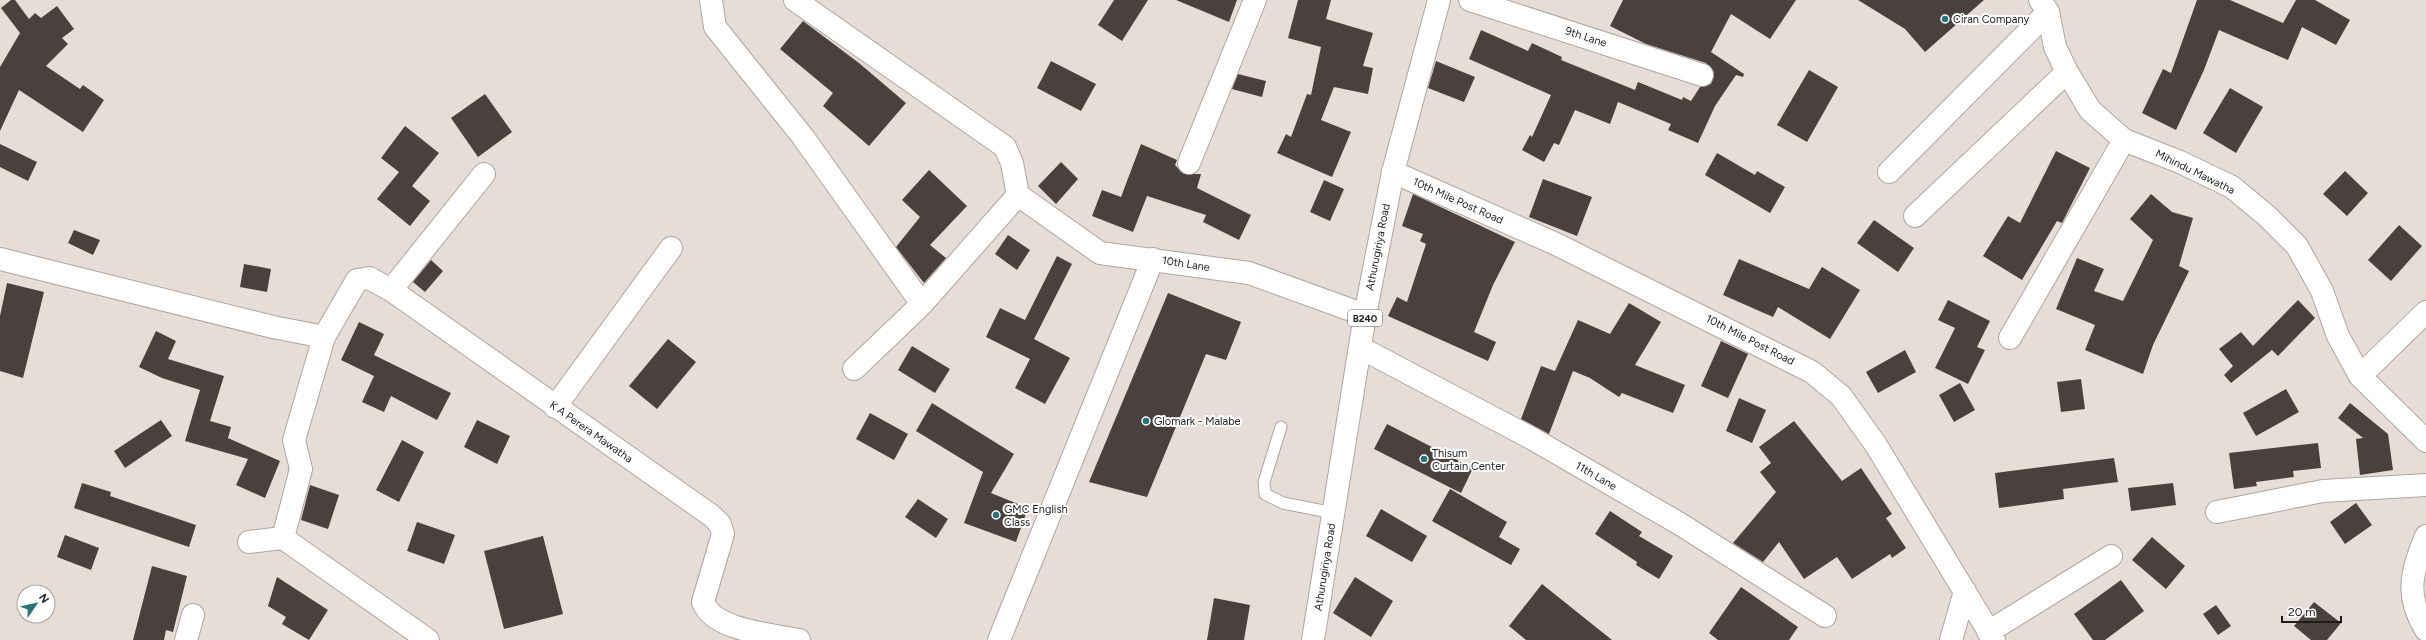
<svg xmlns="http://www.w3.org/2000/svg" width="2426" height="640" font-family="Figtree,sans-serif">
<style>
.building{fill:#4a413e}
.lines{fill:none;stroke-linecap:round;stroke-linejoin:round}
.lane-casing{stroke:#afa5a1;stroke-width:13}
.street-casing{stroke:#afa5a1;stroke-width:24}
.secondary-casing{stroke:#afa5a1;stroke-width:24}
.primary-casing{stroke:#afa5a1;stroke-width:24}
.lane{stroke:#fff;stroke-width:11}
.street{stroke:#fff;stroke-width:22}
.secondary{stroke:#fff;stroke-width:22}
.primary{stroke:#fff;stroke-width:22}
.poi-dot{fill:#287278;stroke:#fff;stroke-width:1.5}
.labels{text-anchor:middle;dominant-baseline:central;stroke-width:4;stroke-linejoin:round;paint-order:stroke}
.shield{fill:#fff;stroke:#63605f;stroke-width:1}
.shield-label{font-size:10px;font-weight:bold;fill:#201c1b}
.poi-label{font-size:11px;fill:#201c1b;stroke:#fff;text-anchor:start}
.street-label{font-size:11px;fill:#201c1b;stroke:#fff}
</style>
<rect width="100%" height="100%" fill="#e7ddd8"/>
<path class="building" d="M11,0H15L29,19L35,13L41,18L57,6L74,29L62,38L68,44L46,66L80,89L83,85L104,100L83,132L19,90L0,131V67L20,33L1,8Z
M1114,0H1148L1122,41L1098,25Z
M1176,0H1237L1229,22Z
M1298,0H1331L1326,19L1373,33L1363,66L1373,68L1368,94L1334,87L1321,120L1351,132L1332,177L1277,153L1286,134L1291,137L1307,94L1311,95L1321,47L1288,38Z
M1623,0H1796L1770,39L1731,14L1711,52L1744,74L1743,77L1736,75L1715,106L1698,143L1668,130L1671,124L1618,102L1610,124L1575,110L1559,145L1554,143L1544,162L1522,150L1530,135L1532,137L1551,95L1469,59L1481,30L1528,51L1532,43L1562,57L1561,60L1635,90L1638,82L1682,100L1683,97L1691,101L1700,87L1711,84L1714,72L1706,63L1646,44L1610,26Z
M1858,0H1984L1925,52L1905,29Z
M2197,0H2230L2283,23L2296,0H2315L2350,20L2336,45L2302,27L2288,60L2219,30L2204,70L2176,130L2142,113L2163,69L2171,73Z
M803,21L859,63L906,103L869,146L823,106L833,93L780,49Z
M1051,61L1096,84L1081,111L1037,88Z
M1436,61L1475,77L1464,102L1428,88Z
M1809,70L1838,87L1807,142L1777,125Z
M1238,74L1266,81L1262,97L1232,89Z
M2230,88L2263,107L2236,153L2203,133Z
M485,94L512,132L478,157L451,118Z
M405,126L439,153L412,186L430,201L410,226L377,199L399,172L381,158Z
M0,144L37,162L28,181L0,167Z
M1141,144L1177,160L1175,165L1184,174H1201L1197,188L1251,215L1239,240L1203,222L1206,215L1147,196L1133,232L1092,216L1102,190L1121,197Z
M2056,151L2090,168L2062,223L2057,221L2022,280L1983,256L2008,216L2020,223Z
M1717,153L1755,175L1757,171L1785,187L1770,213L1705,175Z
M1061,162L1078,179L1056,204L1038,186Z
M929,170L967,206L930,245L946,258L924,283L896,247L920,217L902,200Z
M2345,171L2368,193L2347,216L2323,194Z
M1543,179L1592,197L1577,236L1529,217Z
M1324,180L1344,189L1330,221L1310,212Z
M1413,194L1515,242L1493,285L1474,332L1496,342L1488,361L1388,316L1397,297L1407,302L1426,244L1420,241L1423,234L1402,226Z
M2151,194L2172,212L2193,218L2179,266L2189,271L2153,345L2143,374L2085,350L2095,325L2056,309L2077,258L2104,269L2094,291L2123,301L2153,240L2130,219Z
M1874,220L1914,248L1898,272L1857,243Z
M2399,225L2422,246L2391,281L2368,260Z
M74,230L100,240L93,255L68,243Z
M1008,235L1030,250L1017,270L995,254Z
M1057,256L1072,264L1034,339L1070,358L1045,404L1015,388L1030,359L986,337L1000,308L1025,320Z
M1739,259L1809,289L1822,267L1860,290L1830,339L1778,307L1773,317L1723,295Z
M431,260L443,271L425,292L413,282Z
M244,264L271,269L267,292L240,287Z
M7,283L44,292L23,378L0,371V316Z
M1168,293L1241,322L1226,360L1206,354L1147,497L1089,482Z
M1948,300L1990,321L1977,347L1985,350L1968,384L1935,368L1955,328L1938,320Z
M2298,300L2315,318L2278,356L2272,350L2231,383L2224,375L2233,366L2219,349L2241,332L2253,346Z
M1629,303L1661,322L1635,365L1685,385L1673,413L1622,393L1619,397L1590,378L1573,371L1549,434L1521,419L1541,366L1555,371L1578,320L1610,334Z
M359,322L384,334L374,355L451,393L437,420L391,396L384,412L362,402L374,376L341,360Z
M156,331L176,341L168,359L224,376L210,421L231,427L228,438L280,461L265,498L236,485L248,459L185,441L200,390L162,378L139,367Z
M668,339L696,362L657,409L629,386Z
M1721,341L1748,354L1728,398L1701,386Z
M912,346L950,369L935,393L898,370Z
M1905,350L1916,372L1878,393L1866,372Z
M2081,379L2085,409L2061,412L2057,382Z
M1960,383L1975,410L1954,422L1939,395Z
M2286,389L2299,412L2256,436L2243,413Z
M1739,398L1766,410L1752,443L1726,431Z
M932,403L1014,454L991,493L1028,508L1016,542L964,523L983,472L916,431Z
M2350,403L2388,434L2393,470L2360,475L2356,439L2363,438L2338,418Z
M870,413L908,434L894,460L856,439Z
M161,420L172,436L125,468L114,451Z
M477,420L510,436L497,464L464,447Z
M1794,421L1842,481L1861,468L1892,514L1886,518L1906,548L1892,558L1890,554L1852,579L1837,557L1804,579L1779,542L1763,562L1733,543L1776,492L1760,472L1771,463L1759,447Z
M1387,424L1473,468L1461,493L1374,449Z
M402,440L424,452L399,502L376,490Z
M2318,443L2321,468L2293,471L2294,477L2256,482L2257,486L2234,489L2229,453Z
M2114,458L2118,482L2063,489L2064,499L1999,508L1995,473Z
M82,483L111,492L110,496L196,525L189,547L74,508Z
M2173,483L2176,505L2131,511L2128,488Z
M310,485L339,495L328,529L301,520Z
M1450,489L1507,522L1499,537L1520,549L1511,565L1432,521Z
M918,499L948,519L936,538L905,517Z
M2356,503L2372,525L2345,544L2330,522Z
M1381,509L1427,536L1412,562L1366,536Z
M1610,511L1642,532L1639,536L1673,556L1659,579L1636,565L1637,562L1595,534Z
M417,522L455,535L444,564L407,551Z
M65,535L99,548L91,570L57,557Z
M543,536L563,614L504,629L484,551Z
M2152,537L2185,566L2166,589L2132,560Z
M152,566L187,576L173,632L166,630L164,640H133Z
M277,577L328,610L309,640L282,624L286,617L268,606Z
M1355,577L1393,601L1371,637L1333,613Z
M2121,580L2144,611L2105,640H2093L2074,614Z
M1542,584L1612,640H1526L1509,626Z
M1741,587L1798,627L1789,640H1718L1709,633Z
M1214,598L1250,605L1244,640H1207Z
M2314,602L2341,623L2327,640H2311L2294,626Z
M2216,605L2231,626L2218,635L2203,614Z"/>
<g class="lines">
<defs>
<path id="lane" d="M1281,427L1264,482L1265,494L1283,503L1334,513"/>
<path id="street" d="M711,0L715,27L803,137L922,304
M795,0L1005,147L1012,163L1018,195L922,304L854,369
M1470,0L1702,75
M1189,163L1255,0
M1393,172L1556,244L1812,372L1841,396L1876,445L1994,640
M1889,172L2048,12
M1018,195L1100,253L1249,273L1365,315
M1915,216L2067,72
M0,259L273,327L324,337
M391,290L484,174
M2010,338L2124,140
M1361,348L1533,439L1680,524L1825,616
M2360,376L2426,312
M555,407L671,248
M2217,512L2323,491L2426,485
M2426,536C2412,571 2404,595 2426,630
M283,538L428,640
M249,542L283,538L301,469L294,440L324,337L357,280L369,278L391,290L712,516L720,524L723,534L703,602C714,631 771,634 799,640
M1988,632L2111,556
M186,640L193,615
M999,640L1153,259
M1951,640L1965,591"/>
<path id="secondary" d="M2040,0L2048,12L2055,47L2067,72L2090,110L2124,140L2180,162L2232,187L2267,216L2297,246L2322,291L2338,336L2360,376L2426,441"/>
<path id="primary" d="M1313,640L1365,315L1393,172L1439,0"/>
</defs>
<use href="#lane" class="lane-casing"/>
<use href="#street" class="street-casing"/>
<use href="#secondary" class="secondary-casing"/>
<use href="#primary" class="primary-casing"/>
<use href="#lane" class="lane"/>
<use href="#street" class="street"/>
<use href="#secondary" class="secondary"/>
<use href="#primary" class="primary"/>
</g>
<g class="poi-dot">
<circle cx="1945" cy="19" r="4"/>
<circle cx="1146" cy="421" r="4"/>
<circle cx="1424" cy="459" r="4"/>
<circle cx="996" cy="515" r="4"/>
</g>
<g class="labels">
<rect class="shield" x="1348" y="310" width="34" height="16" rx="3"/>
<g class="shield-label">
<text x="1365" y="318">B240</text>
</g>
<g class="poi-label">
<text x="1953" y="19">Ciran Company</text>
<text x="1154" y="421">Glomark - Malabe</text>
<text x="1432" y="453">Thisum<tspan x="1432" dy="13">Curtain Center</tspan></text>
<text x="1004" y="509">GMC English<tspan x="1004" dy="13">Class</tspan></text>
</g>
<g class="street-label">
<text transform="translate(1586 37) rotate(18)">9th Lane</text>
<text transform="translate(2195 172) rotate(26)">Mihindu Mawatha</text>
<text transform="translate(1458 201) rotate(24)">10th Mile Post Road</text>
<text transform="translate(1378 247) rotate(-79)">Athurugiriya Road</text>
<text transform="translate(1186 264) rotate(9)">10th Lane</text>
<text transform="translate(1750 340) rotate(27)">10th Mile Post Road</text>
<text transform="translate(591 432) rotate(35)">K A Perera Mawatha</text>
<text transform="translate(1596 476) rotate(30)">11th Lane</text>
<text transform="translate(1325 567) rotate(-81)">Athurugiriya Road</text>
</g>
</g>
<g transform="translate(36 604) rotate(56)"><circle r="19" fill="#ffffff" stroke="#a6a4a4"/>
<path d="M0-3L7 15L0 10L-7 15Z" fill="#287278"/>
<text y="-6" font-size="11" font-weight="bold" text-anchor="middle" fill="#201c1b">N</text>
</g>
<path d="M2282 616v6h59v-6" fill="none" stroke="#201c1b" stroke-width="2"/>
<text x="2288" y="616" font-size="12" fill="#201c1b" stroke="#ffffff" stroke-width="3" paint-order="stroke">20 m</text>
</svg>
